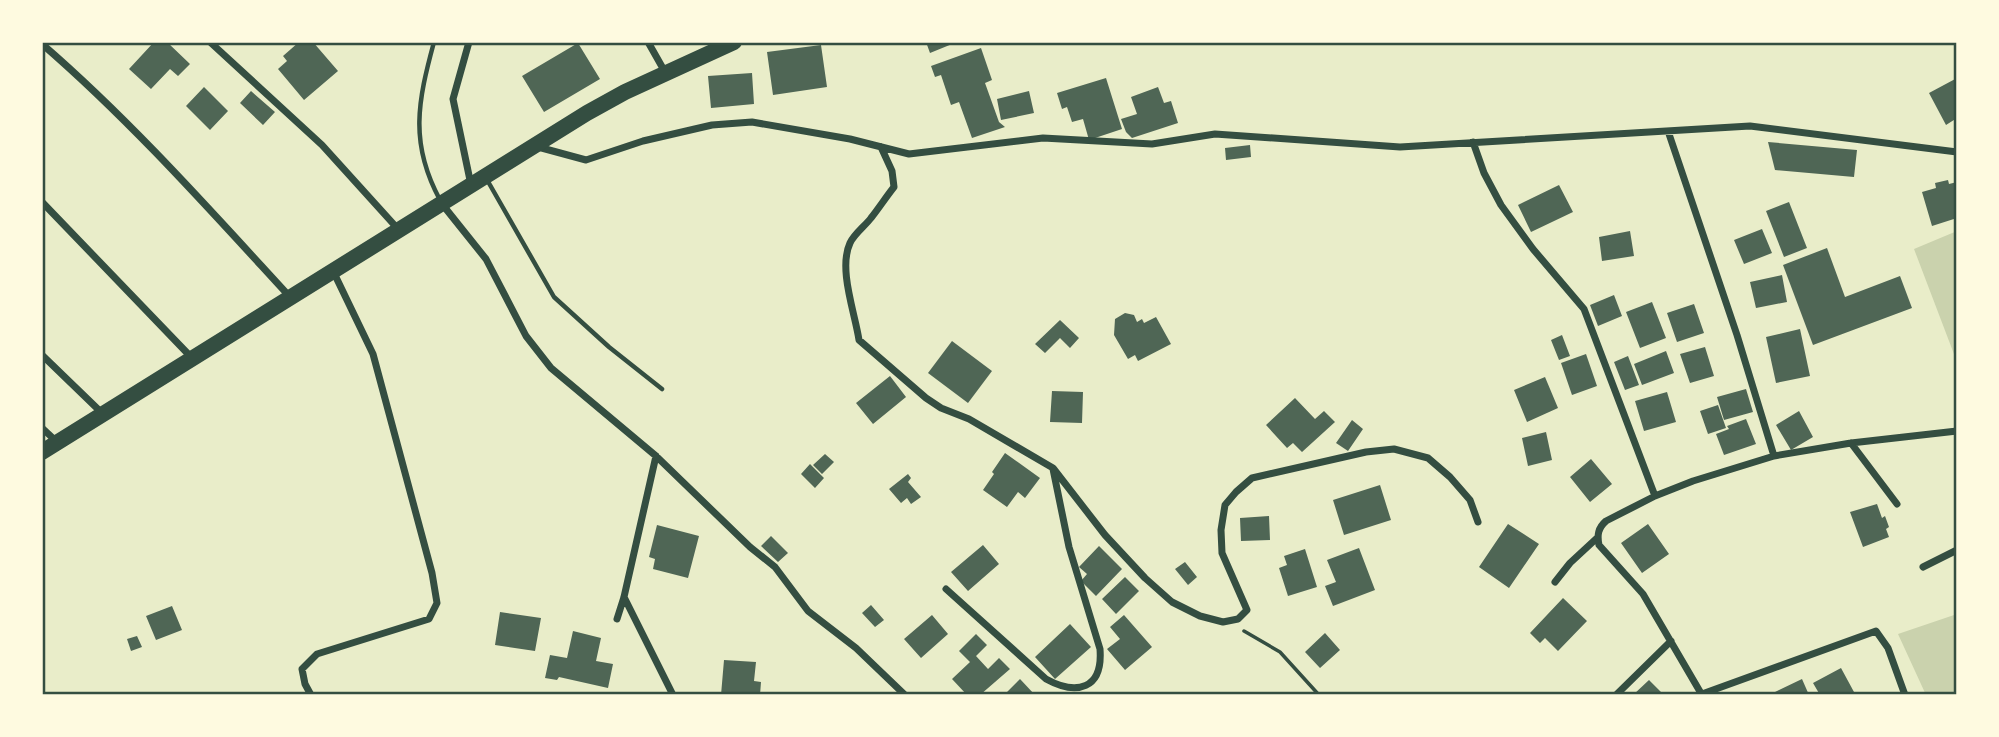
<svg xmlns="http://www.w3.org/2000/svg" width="1999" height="737" font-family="Helvetica,sans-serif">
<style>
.green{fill:#cad2ad}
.building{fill:#4f6655}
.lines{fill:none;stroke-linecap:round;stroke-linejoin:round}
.path{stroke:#344e41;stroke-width:3.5}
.service{stroke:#344e41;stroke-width:4.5}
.minor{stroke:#344e41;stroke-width:7}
.primary{stroke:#344e41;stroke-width:16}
.neatline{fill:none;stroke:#344e41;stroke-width:2.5}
</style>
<rect width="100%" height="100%" fill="#e9edc9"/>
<path class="green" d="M1957,231V362L1914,249Z
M1957,614V695H1926L1898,634Z"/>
<path class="building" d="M154,42H167L190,64L178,76L170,69L151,89L129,69Z
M299,42H313L338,71L304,100L278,69L287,61L283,56Z
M926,42H957L930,53Z
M578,43L600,79L544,112L522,76Z
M821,45L827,87L773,95L767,52Z
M981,48L992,80L985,83L999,122L1005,127L972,138L959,102L951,105L941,75L935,77L931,66Z
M752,73L754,104L711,108L708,76Z
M1106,78L1122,129L1089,140L1083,119L1072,122L1067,107L1062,109L1057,93Z
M1957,78V118L1946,125L1929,93Z
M204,87L228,111L210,130L186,106Z
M1158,87L1164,103L1171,101L1178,123L1132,138L1126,132L1121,119L1137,114L1131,97Z
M251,91L275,112L263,125L240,103Z
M1029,91L1034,113L1001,120L997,99Z
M1768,142L1857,150L1854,177L1775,170Z
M1250,145L1251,157L1226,160L1225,148Z
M1948,180L1949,184L1957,182V218L1932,226L1922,192L1936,188L1935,183Z
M1559,185L1573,212L1531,232L1518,205Z
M1789,202L1807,248L1784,257L1766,211Z
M1762,229L1772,253L1744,264L1734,240Z
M1630,231L1634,256L1602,261L1599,237Z
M1827,248L1845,297L1900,276L1912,308L1813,345L1783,265Z
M1782,275L1787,302L1756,308L1750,282Z
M1614,295L1622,316L1598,326L1590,305Z
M1652,302L1666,338L1640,348L1626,312Z
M1694,304L1704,333L1677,342L1667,313Z
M1125,313L1134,315L1137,322L1142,319L1144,323L1156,317L1171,344L1138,361L1135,355L1128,359L1114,335L1115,319Z
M1060,320L1079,338L1070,348L1060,338L1045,353L1035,344Z
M1800,329L1810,376L1776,383L1766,337Z
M1562,335L1570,356L1559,360L1551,340Z
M952,341L992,371L968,403L928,373Z
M1705,347L1714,376L1690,383L1680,354Z
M1666,351L1674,373L1642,385L1634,364Z
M1586,354L1597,386L1572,395L1561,363Z
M1628,356L1639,385L1625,390L1614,362Z
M890,376L906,397L873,424L856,403Z
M1545,377L1558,408L1527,422L1514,390Z
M1746,389L1753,412L1724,420L1717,397Z
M1052,391L1083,392L1082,423L1050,422Z
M1667,392L1676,422L1644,431L1635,401Z
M1295,398L1315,419L1324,411L1335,422L1302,452L1293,443L1287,448L1266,425Z
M1718,405L1726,428L1708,434L1700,411Z
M1799,411L1813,437L1791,450L1776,425Z
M1746,419L1756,444L1724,455L1716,434L1729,429L1727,426Z
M1352,420L1363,429L1348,451L1336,443Z
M1546,432L1552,460L1528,466L1522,438Z
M1005,453L1040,478L1025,498L1018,492L1007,507L983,490L994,474L992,472Z
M825,454L834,462L822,474L813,465Z
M1591,459L1612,484L1590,502L1570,477Z
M810,464L824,478L815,488L801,474Z
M908,474L911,478L908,482L921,497L911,504L907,498L901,503L889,489Z
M1380,485L1391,520L1344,535L1333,500Z
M1877,504L1882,518L1885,516L1889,527L1886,529L1889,537L1863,547L1850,512Z
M1269,516L1270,540L1241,541L1240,518Z
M1508,524L1539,544L1509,588L1479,567Z
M1648,524L1669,554L1642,573L1621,543Z
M657,525L699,536L688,578L653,569L655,559L649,557Z
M771,536L788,553L778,562L761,546Z
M983,545L999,564L968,591L951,572Z
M1099,546L1122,569L1096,596L1081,581L1087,574L1079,567Z
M1359,548L1375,590L1333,606L1325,586L1336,582L1327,560Z
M1305,549L1317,587L1288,596L1279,568L1287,565L1284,556Z
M1185,562L1197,577L1188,585L1175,569Z
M1125,577L1139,591L1116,614L1102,599Z
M1563,598L1587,621L1558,651L1545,638L1540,643L1530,633Z
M871,605L884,620L875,627L862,613Z
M172,606L182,630L156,640L146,616Z
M500,612L541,618L535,651L495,645Z
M932,615L948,634L921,658L904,639Z
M1124,615L1152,647L1125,670L1107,649L1120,639L1110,627Z
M1070,624L1091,647L1055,679L1035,657Z
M573,631L601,638L596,661L613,664L608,688L559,677L557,680L545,678L550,655L567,658Z
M1325,633L1340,650L1320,668L1305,652Z
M976,634L987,645L976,656L988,669L999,658L1010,669L980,695H967L952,679L970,662L959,651Z
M137,636L142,647L131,651L127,639Z
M724,660L756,662L754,681L761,682L760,695H721Z
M1841,668L1854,692L1849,695H1820L1813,683Z
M1020,679L1035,695H1004Z
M1802,679L1809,695H1776L1775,692Z
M1649,680L1664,695H1633Z"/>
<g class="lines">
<path class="path" d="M1244,631L1280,652L1319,695"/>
<path class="service" d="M434,42C418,101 409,143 440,200
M486,178L554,297L609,347L662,389"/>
<path class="minor" d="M210,42L322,145L398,229
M469,42L453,99L471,185
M648,42L665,72
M42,44C131,121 210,210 290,297
M1668,131L1737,335L1774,456L1693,481L1655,496L1606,521C1598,528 1597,535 1599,545L1643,594L1702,695
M1473,142L1484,173L1501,205L1533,249L1584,309L1655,496
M538,147L586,160L643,141L712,125L752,122L850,139L909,154L1043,138L1152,144L1215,134L1400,147L1750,126L1957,152
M881,147L892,171L894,187C886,197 879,208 871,218C865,226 854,234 850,243C838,269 855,313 859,340L926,398L941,408L969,419L1053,468L1105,535L1145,578L1172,602L1200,616L1223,622L1238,619L1247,610L1222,553L1221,530L1225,505L1236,492L1252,478L1366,452L1394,449L1428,458L1450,477L1470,500L1478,522
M42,202L192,358
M442,204L486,259L526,336L551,368L656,456L750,547L775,567L808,611L856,648L905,695
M42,355L103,414
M42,428L57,442
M1851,443L1897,504
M1774,456L1851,443L1957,431
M1923,567L1957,550
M1555,582L1570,563L1597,538
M946,589L1046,679C1077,696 1103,689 1100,649L1069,547L1053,469
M624,597L673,695
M617,619L624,597L656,456
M1702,694L1876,631L1888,648L1905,695
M311,695L305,684L302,669L317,654L429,619L437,603L432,573L373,354L334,273
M1616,695L1671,641"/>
<path class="primary" d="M42,452L587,113L625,92L734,42"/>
</g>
<rect width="1999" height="737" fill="none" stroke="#fefae0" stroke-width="88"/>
<rect x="44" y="44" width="1911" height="649" class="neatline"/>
</svg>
